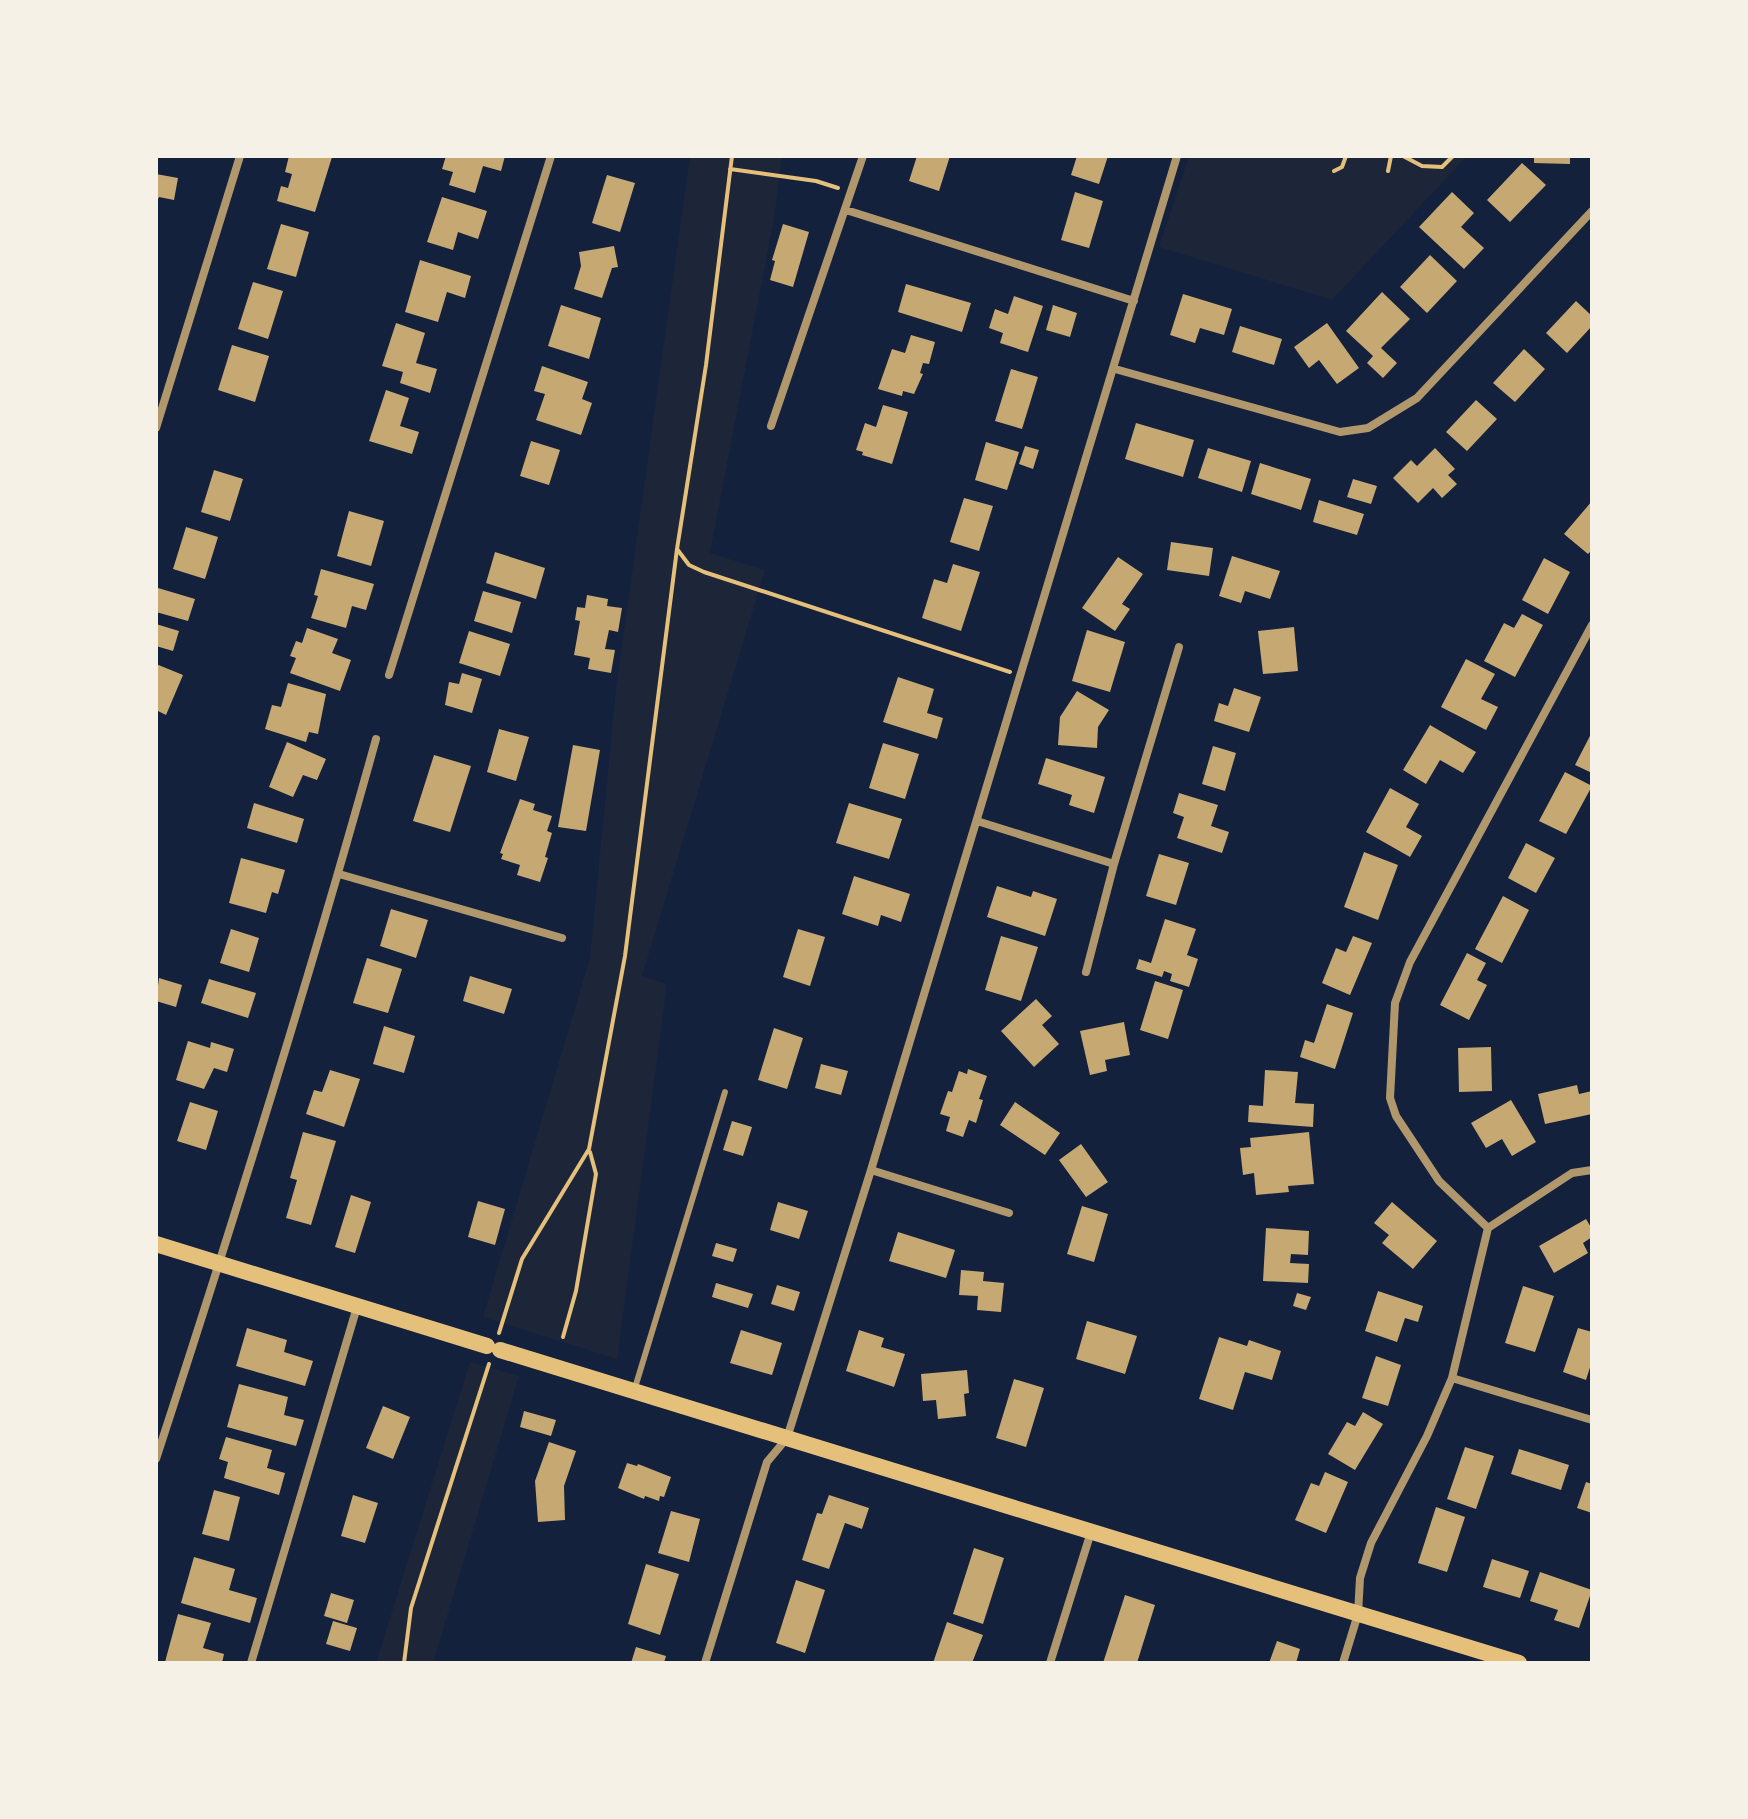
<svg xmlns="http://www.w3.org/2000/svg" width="1748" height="1819" font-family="'Alegreya Sans',sans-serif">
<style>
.green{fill:#1d2539}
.building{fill:#c6a872}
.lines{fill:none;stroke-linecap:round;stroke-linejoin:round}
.path{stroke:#e5c07b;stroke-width:4}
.service{stroke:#b1986c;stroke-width:6}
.minor{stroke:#b1986c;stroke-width:8}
.secondary{stroke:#e5c07b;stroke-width:16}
</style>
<rect width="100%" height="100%" fill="#14213d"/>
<path class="green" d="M690,156H782L774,218L710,553L765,570L642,976L667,984L617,1359L483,1317L590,958L616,689Z
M1189,156H1467L1332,300L1159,247Z
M470,1362L519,1376L433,1663H376Z"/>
<path class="building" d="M289,156L332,157L315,212L277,201L281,186L288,188L292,174L285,172Z
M446,156H505L501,171L483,166L475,193L449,185L453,172L442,169Z
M917,156H950L939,191L909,181Z
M1077,156H1108L1099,184L1071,175Z
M1534,156H1570V164L1534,163Z
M1522,163L1546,185L1510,222L1487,200Z
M156,174L178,178L174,200L159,197L156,203Z
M607,175L635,183L620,232L592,223Z
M1075,192L1103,201L1089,248L1061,240Z
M1452,192L1474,213L1461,227L1484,248L1464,269L1419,227Z
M442,197L487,211L478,239L458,232L453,250L427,242Z
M281,224L309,232L296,277L267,269Z
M783,224L809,232L793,287L770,280L775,261L772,260Z
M614,246L618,267L612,268L602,298L574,289L581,266L579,252Z
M1430,255L1457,281L1427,313L1400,287Z
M420,260L471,276L465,298L447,292L438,322L405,312Z
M253,282L283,291L268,339L238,329Z
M906,284L971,303L962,332L898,312Z
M1382,292L1410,319L1381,348L1397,363L1383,378L1367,363L1373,356L1346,331Z
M1183,294L1232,309L1224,335L1200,328L1195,343L1170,335Z
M1014,296L1043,306L1028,352L1000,343L1003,333L989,328L995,309L1008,314Z
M1576,301L1592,316V326L1567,353L1546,333Z
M561,305L601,318L589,359L548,346Z
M1053,305L1077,313L1070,337L1046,330Z
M396,323L425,333L416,363L437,369L430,393L400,383L403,372L382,366Z
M1327,323L1359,368L1337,384L1319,360L1309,368L1294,347Z
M1240,326L1282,339L1274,365L1232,352Z
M911,335L935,342L929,364L923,363L920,373L923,374L914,394L903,391L902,396L878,389L892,349L905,353Z
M232,345L269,356L255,402L218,390Z
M1524,349L1545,369L1515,402L1493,383Z
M542,366L588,382L582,399L592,403L581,435L536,420L545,394L534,391Z
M1011,369L1038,377L1022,429L995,421Z
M386,390L409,398L400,426L419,432L412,454L369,441Z
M1476,400L1497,419L1467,451L1446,432Z
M883,405L908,412L892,464L862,455L863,452L856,450L865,423L876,427Z
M1136,423L1194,440L1183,477L1125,459Z
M531,441L560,450L549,485L520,476Z
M986,442L1019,452L1007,490L975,480Z
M1025,446L1039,450L1033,469L1019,464Z
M1208,448L1251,461L1242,492L1198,478Z
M1435,448L1455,469L1448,475L1457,484L1442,498L1433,488L1418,503L1393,478L1411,460L1417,466Z
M1260,463L1311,479L1301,510L1251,494Z
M214,470L243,479L230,521L201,512Z
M1353,479L1377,486L1371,504L1347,497Z
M964,498L993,506L979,551L950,542Z
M1319,500L1364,514L1357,535L1313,522Z
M1592,501V550L1588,554L1564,534Z
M349,511L384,521L371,566L337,556Z
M186,527L218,537L205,579L173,569Z
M1171,542L1213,548L1209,576L1167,570Z
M495,552L545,568L536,599L486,583Z
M1232,556L1280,571L1270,599L1245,591L1241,603L1219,596Z
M1118,557L1143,574L1122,604L1130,609L1115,631L1082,608Z
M1544,558L1570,572L1548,614L1522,600Z
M953,564L980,572L961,631L922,618L934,579L947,583Z
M321,569L374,584L366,610L352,606L346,628L311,618L318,596L314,595Z
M158,588L195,599L188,621L156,612Z
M483,591L521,602L512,633L474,621Z
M587,595L608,599L607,606L622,608L618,632L609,630L605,649L615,650L611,673L588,669L590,658L574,655L580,621L575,620L577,607L585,608Z
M1522,614L1543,625L1515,677L1484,661L1504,623L1514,628Z
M156,624L179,631L173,651L156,646Z
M1294,627L1298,671L1263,674L1258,631Z
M307,628L338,639L332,653L351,660L340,691L290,673L296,658L290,656L296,641L302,643Z
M1087,630L1125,642L1110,692L1072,681Z
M469,631L510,644L500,676L459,663Z
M1466,659L1495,674L1481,699L1498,707L1486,730L1441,707Z
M156,664L183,675L166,715L156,710Z
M462,673L482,679L472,713L445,705L449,682L459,684Z
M898,677L934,689L927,713L943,718L937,739L883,722Z
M288,683L326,694L318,734L309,732L306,742L265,729L272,705L281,707Z
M1234,688L1261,697L1249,732L1214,721L1219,703L1228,706Z
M1077,691L1109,710L1098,727L1097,748L1058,745L1060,717Z
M1430,725L1476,752L1463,773L1440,760L1426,784L1403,770Z
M499,729L529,737L516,781L487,772Z
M1592,732V773L1575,765Z
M287,742L326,759L317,780L303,775L293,797L269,787Z
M883,743L919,754L905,799L869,788Z
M573,745L600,750L586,831L558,827Z
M1213,746L1236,753L1225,791L1202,784Z
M434,755L471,766L450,832L413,821Z
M1046,758L1105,777L1094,813L1069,805L1072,795L1038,784Z
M1565,772L1592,786L1566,834L1539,821Z
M1390,788L1419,804L1406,827L1422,836L1410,857L1366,832Z
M1179,793L1218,805L1211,826L1229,832L1222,853L1177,838L1184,817L1173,813Z
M520,799L535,804L533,810L552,816L547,831L552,833L545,857L548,858L540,882L517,875L520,865L501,859L503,854L500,853Z
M254,803L304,819L297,843L247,828Z
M849,803L902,819L889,859L836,843Z
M1526,843L1555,858L1536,893L1508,878Z
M1364,852L1398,865L1378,920L1344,907Z
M1159,854L1189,863L1176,905L1146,896Z
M241,858L285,870L278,894L272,892L266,913L229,903Z
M854,876L910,894L901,922L881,915L878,926L842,914Z
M997,886L1031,897L1033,891L1057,899L1045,936L987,917Z
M1503,896L1529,910L1502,963L1475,949Z
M391,909L428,920L416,958L380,946Z
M1165,919L1196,929L1187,955L1198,959L1189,987L1170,981L1172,974L1164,971L1162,977L1136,969L1139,959L1151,963Z
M231,929L259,938L249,972L220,963Z
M798,929L825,937L810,986L783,977Z
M1001,936L1038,947L1021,1001L985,990Z
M1353,936L1372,943L1350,995L1322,983L1336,948L1346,952Z
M1467,953L1486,963L1477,980L1487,985L1469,1020L1440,1005Z
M367,958L402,969L388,1013L353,1003Z
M470,976L512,989L504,1014L463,1001Z
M159,978L182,985L176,1007L156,1001Z
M209,979L256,993L248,1018L201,1003Z
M1155,981L1183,990L1168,1039L1140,1030Z
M1036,999L1052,1016L1042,1025L1059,1044L1034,1067L1001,1031Z
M1327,1004L1353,1013L1335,1069L1300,1057L1305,1040L1314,1043Z
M1124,1022L1130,1055L1105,1060L1107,1071L1090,1075L1080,1031Z
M384,1026L415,1036L404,1073L373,1064Z
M774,1028L803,1038L787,1089L758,1080Z
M188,1041L210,1048L211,1042L234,1049L227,1072L214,1068L204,1089L176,1080Z
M1491,1047L1492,1091L1459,1092L1458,1048Z
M821,1064L848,1071L841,1095L815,1088Z
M968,1069L987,1076L979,1099L983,1100L976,1123L969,1120L963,1137L946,1131L950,1117L940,1114L948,1091L952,1092L959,1071L967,1074Z
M330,1070L360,1079L344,1127L306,1114L314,1090L322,1092Z
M1265,1070L1298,1072L1295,1103L1314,1104L1313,1127L1248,1122L1249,1105L1263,1106Z
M1577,1085L1579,1094L1592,1091V1114L1545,1124L1538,1094Z
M1511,1100L1536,1142L1512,1156L1502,1139L1486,1148L1471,1123Z
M190,1102L218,1111L206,1150L177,1141Z
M1015,1102L1060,1133L1045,1155L1000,1125Z
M732,1121L752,1127L743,1156L723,1150Z
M303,1132L336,1141L311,1225L286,1218L297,1180L290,1178Z
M1309,1132L1314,1184L1288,1186L1289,1192L1256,1195L1254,1173L1243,1175L1240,1148L1251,1147L1250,1138Z
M1081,1144L1108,1182L1086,1197L1059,1160Z
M351,1195L371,1202L355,1253L335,1247Z
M478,1201L505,1209L495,1245L468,1237Z
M778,1202L808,1211L799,1239L770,1230Z
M1392,1202L1437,1241L1413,1269L1382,1243L1389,1235L1374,1223Z
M1082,1206L1108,1214L1094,1262L1067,1254Z
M1586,1219L1592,1229V1237L1583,1243L1588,1253L1554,1273L1539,1246Z
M1266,1228L1309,1231L1308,1255L1291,1254L1290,1263L1309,1264L1308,1283L1263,1281Z
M898,1232L955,1250L946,1278L889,1261Z
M716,1243L737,1249L733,1262L712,1256Z
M961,1270L984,1272L983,1281L1004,1283L1001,1312L977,1310L978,1296L959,1295Z
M716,1283L753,1294L748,1308L712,1297Z
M777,1285L800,1292L794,1311L771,1304Z
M1523,1286L1554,1296L1535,1352L1505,1343Z
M1378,1291L1423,1306L1418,1322L1405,1318L1397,1342L1365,1331Z
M1297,1293L1311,1297L1306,1310L1293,1306Z
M1087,1321L1137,1336L1125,1374L1076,1359Z
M247,1328L287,1340L284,1352L313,1361L305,1386L236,1366Z
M1578,1328L1592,1332V1361L1586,1380L1563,1372Z
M741,1330L782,1343L772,1375L730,1363Z
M859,1330L884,1338L881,1347L905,1354L894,1387L846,1371Z
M1219,1337L1247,1346L1249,1340L1281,1351L1272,1380L1245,1372L1233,1410L1199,1399Z
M1376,1356L1401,1365L1388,1406L1362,1398Z
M967,1370L969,1393L964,1394L966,1416L938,1419L936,1400L923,1401L921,1374Z
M1014,1379L1044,1388L1026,1447L996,1438Z
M239,1384L288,1397L284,1415L304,1420L296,1446L227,1427Z
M383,1406L410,1417L393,1459L366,1448Z
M524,1411L556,1420L551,1436L520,1427Z
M1363,1412L1383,1424L1355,1470L1328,1454L1347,1422L1355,1426Z
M226,1437L272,1450L267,1468L285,1473L279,1495L224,1478L228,1462L219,1459Z
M549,1442L576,1451L564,1486L565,1520L538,1522L535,1481Z
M1465,1447L1494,1456L1476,1509L1447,1499Z
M1519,1449L1569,1465L1561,1490L1511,1474Z
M627,1463L637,1466L638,1464L671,1477L664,1497L660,1496L659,1501L645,1496L644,1499L618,1488Z
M1325,1472L1348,1482L1326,1533L1295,1520L1311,1483L1319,1486Z
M1586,1482L1592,1484V1513L1577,1508Z
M214,1490L240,1497L229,1541L202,1534Z
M353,1495L378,1503L365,1543L341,1536Z
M829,1495L869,1508L862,1529L845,1523L829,1569L802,1560L817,1513L822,1514Z
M1436,1507L1465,1517L1447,1572L1418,1563Z
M671,1511L700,1519L689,1562L658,1553Z
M974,1548L1004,1558L983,1624L953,1614Z
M194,1557L235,1569L229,1590L257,1598L250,1623L181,1603Z
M1492,1559L1529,1571L1520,1598L1483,1587Z
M646,1564L679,1574L660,1635L628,1624Z
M1540,1572L1592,1590L1579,1628L1554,1620L1558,1610L1530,1601Z
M796,1580L825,1590L805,1653L776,1643Z
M331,1593L354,1600L347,1623L324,1616Z
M1125,1595L1155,1605L1137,1663H1103Z
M178,1614L211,1623L203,1648L224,1654L222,1663L165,1662Z
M333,1621L357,1628L350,1651L326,1644Z
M947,1622L983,1635L972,1663H933Z
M1277,1641L1300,1649L1296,1663H1269Z
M636,1647L666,1656L664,1663H631Z"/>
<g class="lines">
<path class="path" d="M1403,156L1422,166L1442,167L1453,156
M730,169L816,181L838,188
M1334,171L1342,167L1346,156
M1388,171L1391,156
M677,549L689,565L704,572L1010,672
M499,1333L522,1259L589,1149L625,956L677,549L706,365L732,156
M563,1337L576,1291L596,1174L590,1152
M404,1663L411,1608L489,1364"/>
<path class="service" d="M634,1391L725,1092"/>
<path class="minor" d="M846,210L1134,301
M1115,369L1340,432L1368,428L1417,398L1592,211
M771,426L863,156
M156,428L240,156
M389,675L551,156
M977,821L1114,864
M339,874L562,938
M1086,972L1114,864L1179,647
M871,1170L1009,1213
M1488,1228L1439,1181L1396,1116L1390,1098L1395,1003L1410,962L1592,625
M1488,1228L1572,1173L1592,1170
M1452,1378L1592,1420
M156,1459C234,1220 309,981 376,739
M251,1663L357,1307
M705,1663L767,1462L787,1438L871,1170L1177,156
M1050,1663L1091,1532
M1343,1663L1358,1614L1360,1578L1371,1543L1427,1436L1452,1378L1488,1228"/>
<path class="secondary" d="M156,1244L487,1346
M500,1350L1519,1663"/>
</g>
<rect width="1748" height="1819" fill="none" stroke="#f6f1e7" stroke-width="316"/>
</svg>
